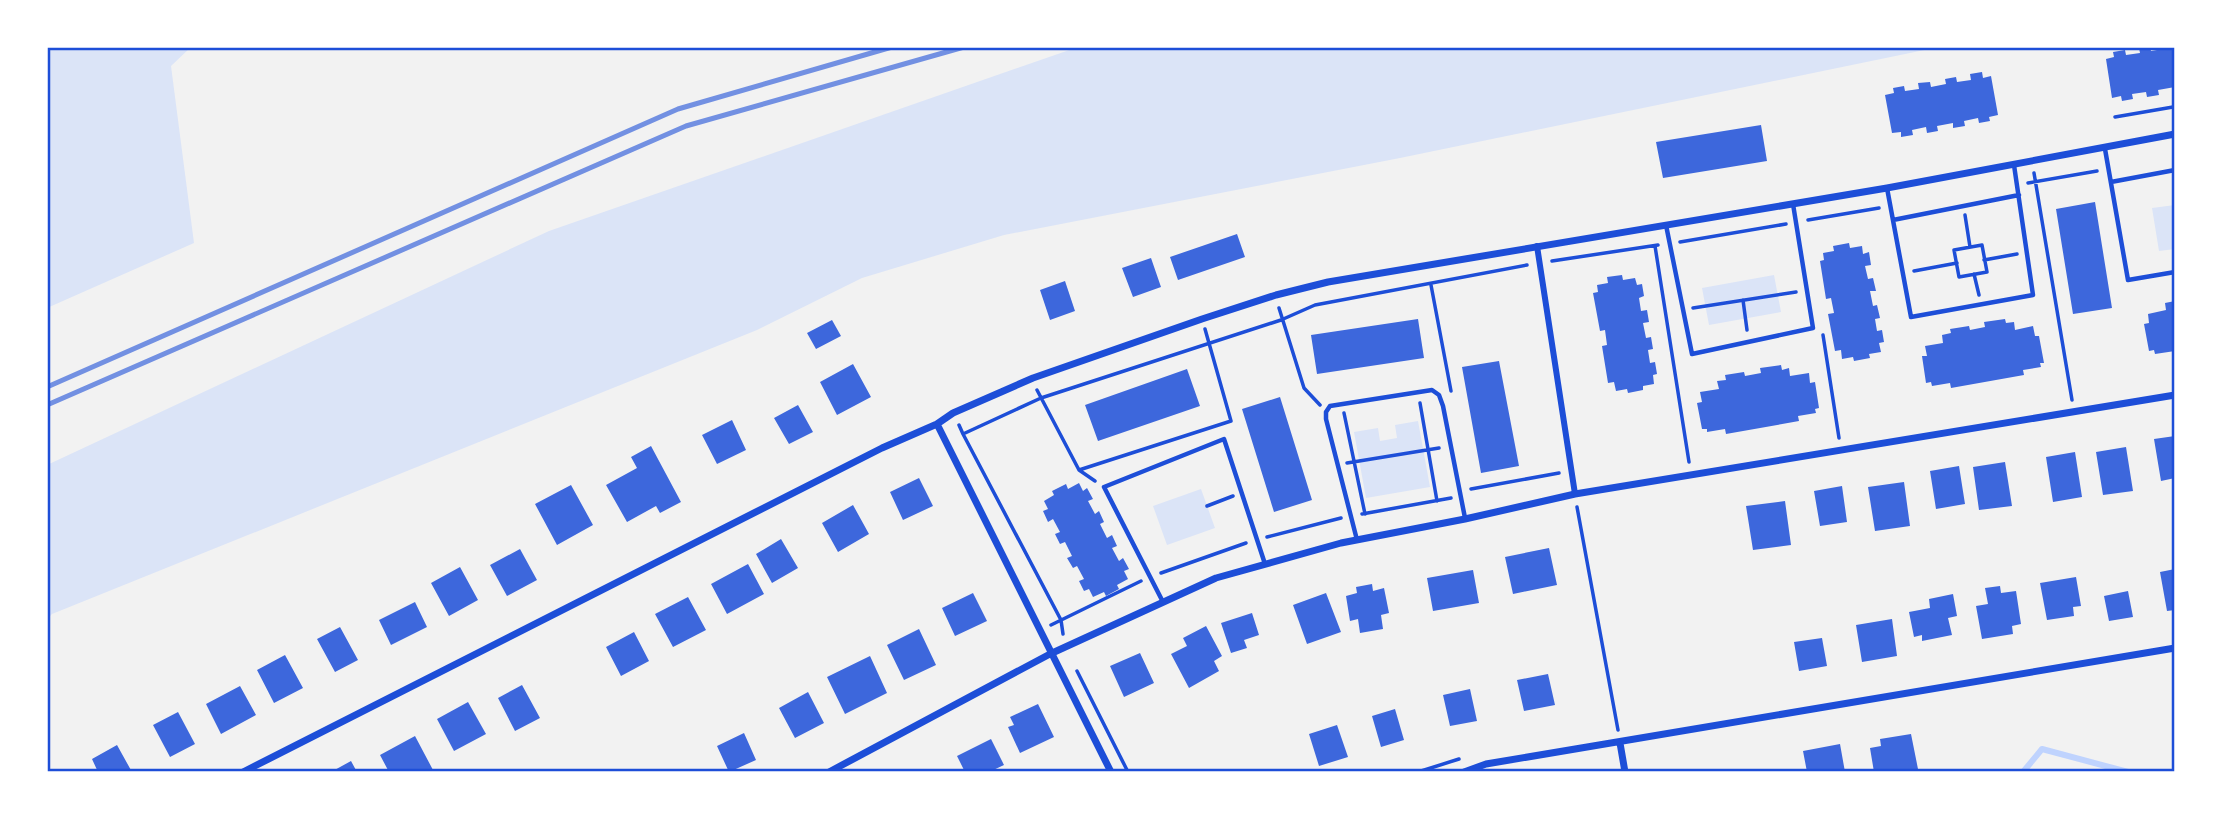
<svg xmlns="http://www.w3.org/2000/svg" width="2222" height="819" font-family="Manrope,sans-serif">
<style>
.green{fill:#dbe4f7}
.lines{fill:none;stroke-linecap:round;stroke-linejoin:round}
.stream{stroke:#bfd3fe;stroke-width:6}
.building{fill:#3d67dc}
.path{stroke:#1d4ed8;stroke-width:3.5}
.service{stroke:#1d4ed8;stroke-width:4.5}
.pedestrian{stroke:#1d4ed8;stroke-width:6}
.minor{stroke:#1d4ed8;stroke-width:7}
.rail{stroke:#7290e2;stroke-width:5}
.neatline{fill:none;stroke:#1d4ed8;stroke-width:2.5}
</style>
<rect width="100%" height="100%" fill="#f2f2f2"/>
<path class="green" d="M47,47H191L171,66L194,243L47,308Z
M1078,47H1939L1400,158L1004,235L862,278L757,330L52,614L47,619V465L549,231Z
M2175,205V249L2159,251L2152,208Z
M1774,275L1781,312L1709,325L1702,288Z
M1418,421L1430,487L1366,498L1354,432L1378,428L1380,441L1397,438L1395,425Z
M1201,489L1215,528L1167,545L1153,506Z"/>
<g class="lines">
<path class="stream" d="M2023,772L2042,749L2128,772"/>
</g>
<path class="building" d="M2143,47H2150L2151,51L2175,47V87L2158,90L2159,95L2147,97L2146,92L2132,94L2133,99L2122,101L2121,96L2112,98L2106,59L2114,57L2113,52L2125,50L2126,55L2140,53L2139,48Z
M1982,72L1983,78L1991,76L1998,115L1989,117L1990,121L1979,123L1978,118L1964,121L1965,126L1953,128V123L1937,126L1938,131L1927,133L1926,127L1912,130L1913,135L1901,137V132L1892,133L1885,95L1894,93L1893,88L1904,86L1905,91L1919,89L1918,83L1930,82L1931,87L1946,84L1945,79L1956,77L1957,82L1971,80L1970,74Z
M1761,125L1767,161L1663,178L1656,142Z
M2095,202L2112,308L2073,314L2056,209Z
M1237,234L1245,257L1178,280L1170,257Z
M1849,243L1850,248L1862,246L1863,254L1869,252L1871,265L1865,266L1868,279L1873,278L1876,291H1870L1873,306L1877,305L1880,318L1875,319L1877,331L1882,330L1884,342L1879,343L1881,352L1869,354L1870,358L1854,361L1853,357L1842,359L1841,350L1835,351L1828,314L1834,313L1831,298L1826,299L1820,261L1824,260L1823,253L1834,251L1833,246Z
M1151,258L1161,287L1133,297L1122,268Z
M1622,275L1623,280L1635,278L1637,285L1642,284L1644,296L1639,298L1641,311L1647,310L1649,322L1643,323L1646,338L1651,337L1653,349L1648,350L1650,363L1655,362L1657,374L1653,375L1654,384L1643,386V390L1628,393L1627,389L1616,391L1614,382L1608,383L1602,346L1607,345L1605,330L1600,331L1593,293L1598,292L1597,285L1608,283L1607,277Z
M1065,281L1075,311L1050,320L1040,290Z
M2175,301V351L2155,354L2154,350L2149,351L2144,324L2149,323L2148,314L2166,310L2165,303Z
M1418,319L1424,358L1317,374L1311,335Z
M2005,319L2006,323L2014,322L2015,330L2033,326L2035,336H2039L2044,363H2040L2041,367L2023,370L2024,375L1951,388L1950,383L1932,386L1931,382L1926,383L1922,356H1927L1925,346L1943,343L1942,335L1951,333L1950,329L1969,326L1970,330L1985,327L1984,322Z
M832,320L841,336L816,349L807,333Z
M1499,361L1519,466L1481,473L1462,367Z
M853,364L871,397L837,415L820,382Z
M1781,365L1782,370L1789,368L1790,376L1809,373L1810,383L1815,382L1819,408L1815,409L1816,413L1798,416L1799,421L1726,434L1725,429L1707,432V429H1702L1697,403L1702,402L1700,392L1719,389L1717,381L1726,380L1725,375L1744,372L1745,376L1761,373L1760,368Z
M1187,369L1200,406L1098,441L1085,405Z
M1280,397L1312,500L1274,512L1242,409Z
M798,405L813,432L789,444L774,418Z
M732,420L746,450L717,464L702,435Z
M2175,436V478L2161,481L2154,439Z
M651,446L681,502L660,513L656,506L627,522L606,485L637,468L631,457Z
M2126,447L2133,491L2103,495L2096,452Z
M2075,452L2082,497L2053,502L2046,457Z
M2005,462L2012,506L1979,510L1973,467Z
M1959,466L1965,504L1936,509L1930,471Z
M919,478L933,506L903,520L890,492Z
M1904,482L1910,526L1875,531L1868,487Z
M1079,483L1083,491L1087,488L1093,499L1088,501L1095,514L1099,511L1104,522L1100,524L1107,538L1112,535L1117,546L1112,548L1119,561L1123,558L1129,569L1124,571L1128,579L1117,585L1119,589L1106,596L1104,592L1093,597L1089,589L1084,591L1079,581L1084,579L1077,566L1073,568L1067,558L1072,556L1065,542L1060,544L1055,534L1060,532L1053,519L1048,522L1043,511L1048,509L1044,501L1054,495L1052,491L1066,484L1068,489Z
M571,485L593,525L557,545L535,504Z
M1842,486L1847,522L1820,526L1814,491Z
M1785,501L1791,545L1753,550L1746,506Z
M853,505L869,534L838,552L822,523Z
M781,539L798,568L772,583L756,554Z
M1549,548L1557,585L1513,594L1505,557Z
M520,549L537,580L507,596L490,565Z
M748,564L764,594L727,614L711,584Z
M460,567L478,600L449,616L431,583Z
M2175,569V610L2167,611L2160,572Z
M1473,570L1479,603L1433,611L1427,578Z
M2076,577L2081,606L2073,607L2074,616L2047,620L2040,583Z
M1372,584L1373,591L1384,588L1389,613L1381,615L1383,629L1360,633L1358,619L1350,621L1346,596L1357,593L1356,587Z
M2000,586L2001,593L2016,591L2021,624L2012,626L2013,634L1982,639L1976,606L1988,604L1985,588Z
M2128,591L2133,617L2109,621L2104,596Z
M973,593L987,621L955,636L942,608Z
M1326,593L1341,632L1307,644L1293,605Z
M1953,594L1957,616L1948,618L1952,635L1922,641V635L1914,637L1909,612L1930,608L1929,599Z
M688,597L706,630L673,647L655,614Z
M415,602L427,627L391,645L379,620Z
M1252,613L1259,635L1244,640L1247,648L1231,653L1221,623Z
M1892,619L1897,656L1862,662L1856,625Z
M1206,626L1222,656L1214,661L1219,671L1189,688L1171,654L1187,646L1183,638Z
M340,627L358,660L335,672L317,639Z
M919,629L936,665L904,680L887,645Z
M634,632L649,661L621,676L606,647Z
M1822,638L1827,666L1799,671L1794,642Z
M1140,653L1154,683L1124,697L1110,666Z
M285,655L303,688L274,703L257,670Z
M870,656L887,693L845,714L827,677Z
M1548,674L1555,705L1524,711L1517,680Z
M522,685L540,718L515,731L498,698Z
M240,686L256,715L221,734L206,704Z
M1470,689L1477,721L1450,726L1443,695Z
M808,692L824,723L795,738L779,708Z
M468,702L486,734L454,751L437,719Z
M1038,704L1054,737L1020,753L1008,727L1014,725L1010,717Z
M1395,709L1404,740L1381,747L1372,716Z
M178,712L195,744L170,757L153,725Z
M1337,725L1348,757L1319,766L1309,734Z
M744,733L756,760L729,772L717,746Z
M1911,734L1918,769L1899,772H1874L1870,748L1881,746L1880,739Z
M415,736L433,770L389,772L380,755Z
M991,739L1004,765L989,772H965L957,756Z
M1840,744L1845,772H1807L1803,751Z
M117,745L132,772H98L92,759Z
M351,761L357,772H331Z"/>
<g class="lines">
<path class="path" d="M2115,117L2173,107
M2034,173L2072,400
M2028,183L2097,171
M1965,215L1970,247
M1808,220L1879,208
M1680,242L1786,224
M1982,245L1987,272L1959,277L1954,250Z
M1655,246L1689,462
M1984,260L2017,254
M1552,261L1658,245
M1914,271L1957,263
M1974,274L1979,295
M1431,285L1451,391
M1743,300L1747,330
M1279,308L1304,388L1320,405
M1693,308L1796,292
M1823,335L1839,438
M1037,390L1079,470L1231,421L1205,329
M1420,403L1437,501
M1344,413L1365,514
M959,425L963,434L1041,398L1281,320L1315,305L1527,265
M963,434L1061,620L1063,634
M1347,463L1439,448
M1079,470L1095,481
M1471,489L1559,473
M1207,506L1233,496
M1577,507L1618,730
M1362,514L1451,498
M1267,537L1341,518
M1161,573L1246,543
M1051,625L1141,581
M1077,671L1128,772
M1418,772L1459,759"/>
<path class="service" d="M2105,149L2128,280L2175,272
M2111,182L2175,170
M1887,188L1911,317L2033,295L2014,165
M1893,220L2019,195
M1666,225L1692,354L1813,328L1793,204
M1357,540L1326,419V412L1330,406L1432,390L1439,395L1443,406L1465,518
M1163,602L1104,487L1224,439L1265,564"/>
<path class="pedestrian" d="M1537,246L1575,494"/>
<path class="minor" d="M937,424L1111,772
M1620,743L1625,772
M243,772L882,448L937,424L953,413L1033,378L1202,319L1276,295L1328,282L1887,188L2175,134
M829,772L1050,654L1216,578L1341,543L1465,519L1575,494L2175,395
M1464,772L1486,764L2175,648"/>
<path class="rail" d="M47,387L678,109L892,47
M47,405L686,126L964,47"/>
</g>
<rect width="2222" height="819" fill="none" stroke="#ffffff" stroke-width="98"/>
<rect x="49" y="49" width="2124" height="721" class="neatline"/>
</svg>
